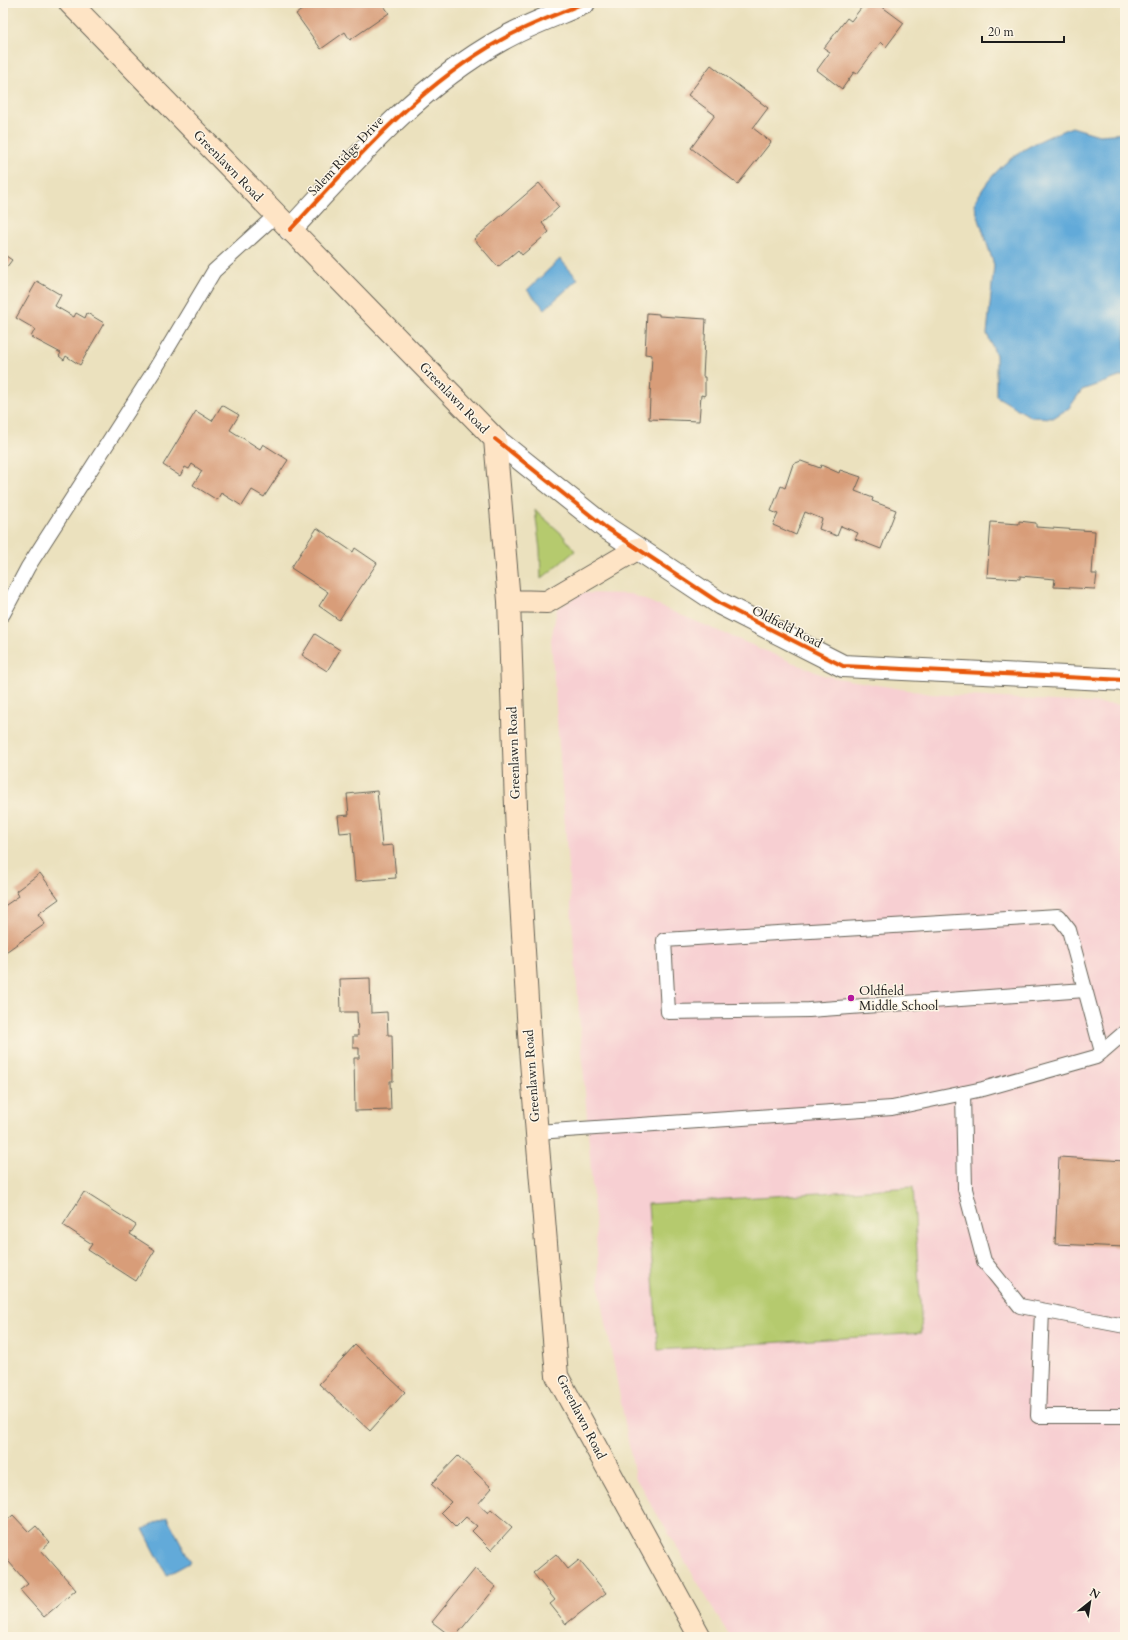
<svg xmlns="http://www.w3.org/2000/svg" width="1128" height="1640" font-family="Cardo,serif">
<style>
.built{fill:#f7cfd2}
.green{fill:#b5ca6e;stroke:#687345}
.water{fill:#62aad9;stroke:#3f637a}
.building{fill:#d89d79}
.lines{fill:none;stroke-linecap:round;stroke-linejoin:round}
.lane-casing{stroke:#646155;stroke-width:16}
.street-casing{stroke:#646155;stroke-width:24}
.secondary-casing{stroke:#646155;stroke-width:24}
.lane{stroke:#fff;stroke-width:14}
.street{stroke:#fff;stroke-width:22}
.secondary{stroke:#fee4c5;stroke-width:22}
.cycleway-casing{stroke:#fcf5e5;stroke-width:6}
.cycleway{stroke:#e8590c;stroke-width:4}
.poi-dot{fill:#b5179e;stroke:#fcf5e5;stroke-width:1.5}
.labels{text-anchor:middle;dominant-baseline:central;stroke-width:3;stroke-linejoin:round;paint-order:stroke}
.street-label{font-size:13px;fill:#1c1c1c;stroke:#fcf5e5}
.poi-label{font-size:13px;fill:#1c1c1c;stroke:#fcf5e5;text-anchor:start}
</style>
<rect width="100%" height="100%" fill="#fcf5e5"/>
<filter id="ink" filterUnits="userSpaceOnUse"><feTurbulence type="fractalNoise" baseFrequency=".025" numOctaves="2"/><feDisplacementMap in="SourceGraphic" scale="8" xChannelSelector="R" yChannelSelector="G"/><feConvolveMatrix kernelMatrix="1 2 1 2 8 2 1 2 1" color-interpolation-filters="sRGB"/></filter>
<filter id="wash" filterUnits="userSpaceOnUse"><feTurbulence type="fractalNoise" baseFrequency=".012" numOctaves="4" result="noise"/><feDisplacementMap in="SourceGraphic" scale="16" xChannelSelector="R" yChannelSelector="G"/><feGaussianBlur stdDeviation="0.9" result="paint"/><feColorMatrix in="noise" values="0 0 0 0 0 0 0 0 0 0 0 0 0 0 0 0 0 1.4 0 .05"/><feComposite in="paint" operator="in"/></filter>
<g filter="url(#wash)">
<rect width="100%" height="100%" fill="#ebe1be"/>
<path class="built" d="M582,593L631,594L825,676L931,694L1125,705V1637H730L635,1477L600,1291L551,640L557,609Z"/>
<path class="green" d="M535,510L562,534L575,551L541,579L540,550Z
M913,1187L922,1333L658,1350L648,1204Z"/>
<path class="water" d="M1072,127L1099,135L1125,133V375L1082,390L1069,408L1053,418L1031,417L996,396V355L987,334L994,265L974,204C996,161 1028,144 1072,127Z
M560,259L578,279L545,309L527,290Z
M167,1517L191,1562L167,1575L143,1529Z"/>
<g id="blocks">
<path class="building" d="M312,3H382L389,13L350,40L345,32L321,49L296,14Z
M865,3H877L904,23L886,47L881,42L857,74L854,72L842,89L817,70L830,52L824,48L847,18L851,21Z
M711,65L768,108L753,128L771,142L738,184L691,148L715,115L688,95Z
M539,183L559,207L542,223L549,232L522,255L518,250L498,267L474,239Z
M3,254L12,260L3,272Z
M37,281L61,295L55,306L74,317L76,313L85,318L87,313L104,323L80,365L66,356L64,360L59,356L61,353L31,337L35,329L16,318Z
M647,313L659,314V316L706,319L703,377H705V396L701,395L699,421L649,419L652,355L645,354Z
M222,405L239,415L230,430L260,449L263,444L288,460L264,497L252,490L242,506L221,493L217,500L193,485L202,471L192,464L189,469L185,467L180,476L163,465L196,411L212,421Z
M801,461L820,468L821,465L839,473L840,470L861,477L855,491L873,498L872,501L896,510L881,549L855,539L858,533L841,526L837,536L819,529L822,519L805,512L796,535L773,525L778,514L771,511L781,486L785,488L793,464Z
M1019,521L1036,523V527L1095,531L1092,574H1097L1095,589L1054,587L1055,579L1020,576V579L987,577L991,522L1019,524Z
M317,528L353,552L355,548L377,563L339,620L319,606L328,592L291,568Z
M315,634L340,650L327,671L302,655Z
M377,791L382,846L393,845L396,878L355,881L351,832L340,833L338,816L349,815L347,794Z
M40,873L59,899L38,914L45,924L3,954V907L19,896L16,891Z
M370,978L371,1013L387,1012L388,1035H392L393,1081H390L391,1110L355,1111L354,1058H359V1048H353V1036H358L357,1012H341L340,979Z
M1059,1157L1125,1161V1247L1055,1244Z
M84,1192L136,1225L130,1234L155,1250L136,1281L88,1250L92,1244L63,1225Z
M355,1345L405,1392L370,1431L319,1384Z
M458,1456L492,1488L478,1504L488,1513L491,1509L512,1527L491,1550L472,1531L477,1526L466,1517L456,1527L441,1512L451,1502L431,1484Z
M13,1515L29,1532L36,1526L50,1542L41,1550L76,1590L44,1617L20,1590L28,1584L3,1555V1524Z
M556,1554L568,1569L579,1560L606,1593L566,1624L550,1604L555,1600L533,1573Z
M475,1569L496,1587L455,1637H452L432,1622Z"/>
</g>
</g>
<g filter="url(#ink)">
<use href="#blocks" fill-opacity="0" stroke="#646155" stroke-width="1"/>
<g class="lines">
<defs>
<path id="lane" d="M3,614L28,567L154,371L214,271L276,215
M1085,990L809,1010L668,1012L664,940L1058,916L1069,930L1102,1052
M963,1093L965,1189L984,1261L1020,1306L1125,1326
M537,1132L892,1108L983,1089L1096,1057L1125,1032
M1042,1310L1038,1416H1125"/>
<path id="street" d="M290,230C355,160 417,87 501,40C527,25 556,15 584,3
M495,439L605,527L721,604L843,666L1125,680"/>
<path id="secondary" d="M70,3L495,439L509,601L517,836L530,1049L557,1376L700,1637
M509,601L547,602L637,549"/>
</defs>
<use href="#lane" class="lane-casing"/>
<use href="#street" class="street-casing"/>
<use href="#secondary" class="secondary-casing"/>
<use href="#lane" class="lane"/>
<use href="#street" class="street"/>
<use href="#secondary" class="secondary"/>
<defs>
<path id="cycleway" d="M290,230C355,160 417,87 501,40C527,25 556,15 584,3
M495,439L605,527L721,604L843,666L1125,680"/>
</defs>
<use href="#cycleway" class="cycleway-casing"/>
<use href="#cycleway" class="cycleway"/>
</g>
</g>
<circle class="poi-dot" cx="851" cy="998" r="4"/>
<g class="labels">
<g class="street-label">
<text transform="translate(346 156) rotate(-47)">Salem Ridge Drive</text>
<text transform="translate(228 166) rotate(46)">Greenlawn Road</text>
<text transform="translate(454 398) rotate(46)">Greenlawn Road</text>
<text transform="translate(787 627) rotate(27)">Oldfield Road</text>
<text transform="translate(514 753) rotate(-92)">Greenlawn Road</text>
<text transform="translate(532 1076) rotate(-94)">Greenlawn Road</text>
<text transform="translate(581 1417) rotate(63)">Greenlawn Road</text>
</g>
<g class="poi-label">
<text x="859" y="991">Oldfield<tspan x="859" dy="15">Middle School</tspan></text>
</g>
</g>
<rect width="1128" height="1640" fill="none" stroke="#fcf5e5" stroke-width="16"/>
<g transform="translate(1090 1602) rotate(30)" stroke="#fcf5e5" stroke-width="3" paint-order="stroke">
<path d="M0-3L7 15L0 10L-7 15Z" fill="#1c1c1c"/>
<text y="-6" font-size="11" font-weight="bold" text-anchor="middle" fill="#1c1c1c">N</text>
</g>
<path d="M982 36v6h82v-6" fill="none" stroke="#1c1c1c" stroke-width="2"/>
<text x="988" y="36" font-size="12" fill="#1c1c1c" stroke="#fcf5e5" stroke-width="3" paint-order="stroke">20 m</text>
</svg>
